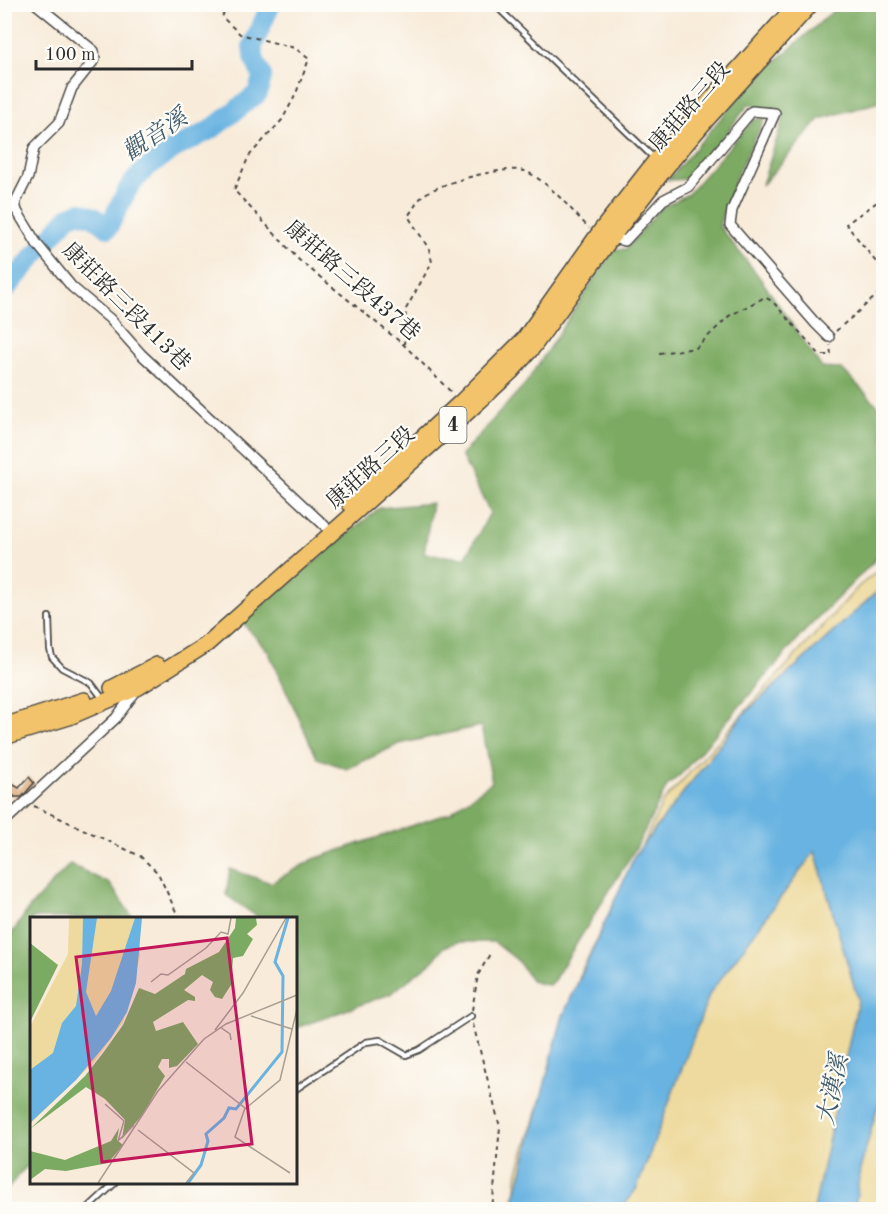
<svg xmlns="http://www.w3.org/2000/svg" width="888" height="1214" font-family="'Old Standard TT','Noto Serif TC',serif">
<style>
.forest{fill:#7baa62;stroke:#536a46;stroke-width:1.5}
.sand{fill:#eeda9e;stroke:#8c8264;stroke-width:1.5}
.water{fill:#68b3e1;stroke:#4a6f86;stroke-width:1.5}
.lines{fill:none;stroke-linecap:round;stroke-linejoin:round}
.river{stroke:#68b3e1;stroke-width:20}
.building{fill:#dfb288}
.service-casing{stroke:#4a4845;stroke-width:8}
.minor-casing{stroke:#4a4845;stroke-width:12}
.primary-casing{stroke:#4a4845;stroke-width:18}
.path{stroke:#4a4845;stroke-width:2;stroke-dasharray:4.5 4.5;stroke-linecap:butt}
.service{stroke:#fff;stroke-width:4.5}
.minor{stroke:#fff;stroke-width:9}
.primary{stroke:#f2c36a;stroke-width:15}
.labels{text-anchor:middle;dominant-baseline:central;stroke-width:4.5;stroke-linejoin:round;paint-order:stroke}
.shield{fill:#fdfcf7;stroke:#6a6a68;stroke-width:1.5}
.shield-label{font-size:21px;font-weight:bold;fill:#2b2b2b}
.street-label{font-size:22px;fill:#2b2b2b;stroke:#fdfcf7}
.water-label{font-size:24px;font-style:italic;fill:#405b6b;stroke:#fdfcf7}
.inset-river{fill:none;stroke:#68b3e1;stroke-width:3}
.inset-road{fill:none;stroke:#a69e93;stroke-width:1.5}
.view{fill:#c2185b;fill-opacity:0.15;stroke:#c2185b;stroke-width:3}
.inset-edge{fill:none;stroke:#2b2b2b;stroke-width:3}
</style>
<rect width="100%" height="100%" fill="#fdfcf7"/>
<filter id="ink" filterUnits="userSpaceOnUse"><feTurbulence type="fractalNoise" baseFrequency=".0167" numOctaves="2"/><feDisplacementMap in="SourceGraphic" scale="12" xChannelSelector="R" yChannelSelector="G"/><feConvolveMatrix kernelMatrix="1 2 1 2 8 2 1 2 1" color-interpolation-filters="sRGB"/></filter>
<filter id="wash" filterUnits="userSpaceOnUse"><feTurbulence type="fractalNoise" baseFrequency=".008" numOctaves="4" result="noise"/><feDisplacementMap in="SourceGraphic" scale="24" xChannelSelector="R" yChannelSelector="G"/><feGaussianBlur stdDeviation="1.35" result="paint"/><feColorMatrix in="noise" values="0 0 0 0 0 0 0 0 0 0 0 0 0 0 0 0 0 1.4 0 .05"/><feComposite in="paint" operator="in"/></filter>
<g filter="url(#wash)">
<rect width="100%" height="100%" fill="#f8ebd9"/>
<path class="forest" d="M840,5H883V101L820,119L762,185L784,116L749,104L690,179L668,180L750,84Z
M754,119H765L737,174L719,226L760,278L822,368L842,369L883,411V552L803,633L681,774L667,786L637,846L554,980L549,985L540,984L532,981L517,960L494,942H457L444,947L433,961L390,994L296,1028V918H259L226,895L230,869L271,883L314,859L449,813L492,782L481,726L399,744L347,769L317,758L268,651L242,622L379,508L432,503L424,554L465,558L490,513L461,455L526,383L614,249H626L660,209L688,194Z
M70,864L110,884L133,918H32L31,1163L19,1174L5,1193L4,1025L10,936L30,907Z"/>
<path class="sand" d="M883,567V1209L513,1210L518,1171L582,970L663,802L859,586Z"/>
<path class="water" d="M883,586V1087L860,1170L855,1209H814L858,1000L815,851L710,993L637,1188L622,1209H512L562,1018L635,855L743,715Z"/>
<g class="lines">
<path class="river" d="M4,291L68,217L80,212L94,217L108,228L129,187L146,168L172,150L212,129L258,93L262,76L255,61L252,47L271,4"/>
</g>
<g id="blocks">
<path class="building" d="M4,774L7,776L5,780L19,788L29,777L34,783L22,797H15L4,790Z"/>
</g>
</g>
<g filter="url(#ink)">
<use href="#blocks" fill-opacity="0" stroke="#4a4845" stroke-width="1.5"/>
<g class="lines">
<defs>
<path id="service" d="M494,4L654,158
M49,617L50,649L52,657L62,668L91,683L103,699
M296,1089L366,1042L380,1040L406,1055L419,1050L471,1016
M86,1210L116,1182"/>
<path id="minor" d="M36,4L94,51L95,59L72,88L59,123L34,148L28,177L15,203L17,211L37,244L72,287L110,319L141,354L325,526
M4,213L16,206
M608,237L625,241L663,200L688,187L752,111L775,113L732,210L730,225L816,324L829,337
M4,822L116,718L136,691"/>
<path id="primary" d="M350,504L461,402L524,339L602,229L656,160L797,4
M112,688L157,665
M13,723L84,700
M4,737L69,717L139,687L207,644L460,419L511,372L533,347L612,237L668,165L708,118L811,4"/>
</defs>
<use href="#service" class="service-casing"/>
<use href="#minor" class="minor-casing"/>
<use href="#primary" class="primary-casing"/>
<path class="path" d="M228,4L222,17L240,34L295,48L309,59L295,96L282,120L249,156L234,190L299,260L404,345L453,394
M884,197L846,224L884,272
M836,331L884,289
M404,345L406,309L432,262L429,249L408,216C413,210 418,199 425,194C441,183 510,163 527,172C551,184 570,209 589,228
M659,353L696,348L729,316L765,297L773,302L820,355H831L830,345
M4,792L15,797
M34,806L140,856L158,873L179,918
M472,1010L478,975L491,952
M473,1024L500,1127L492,1210"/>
<use href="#service" class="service"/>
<use href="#minor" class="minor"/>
<use href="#primary" class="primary"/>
</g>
</g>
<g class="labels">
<rect class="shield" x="439.5" y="407" width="27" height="36" rx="4.5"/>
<g class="shield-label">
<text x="453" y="425">4</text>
</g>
<g class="street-label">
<text transform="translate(690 107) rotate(-49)">康莊路三段</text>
<text transform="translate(352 281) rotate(41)">康莊路三段437巷</text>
<text transform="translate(126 307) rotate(45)">康莊路三段413巷</text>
<text transform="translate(371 468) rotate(-42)">康莊路三段</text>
</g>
<g class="water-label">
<text transform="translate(156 136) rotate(-34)">觀音溪</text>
<text transform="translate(834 1090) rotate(-78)">大漢溪</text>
</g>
</g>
<g transform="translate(30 917)">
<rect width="267" height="267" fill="#f8ebd9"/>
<path d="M206,1H226L227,8L217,17L223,22L213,39L203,41L201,68L192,82L185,80L180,73L183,65L172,58L154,73L165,80V84L158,83L123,105L126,114L153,105L168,127L147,149L139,151V142H132L128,150L135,159L113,197L92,222L95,203L75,182L56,170L0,212L55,159L73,136L93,108L109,71L125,77L155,57L156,52L189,35L205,11ZM0,26L28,48L0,105ZM89,211L87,223L93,228L78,246L36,254L15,252L0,263V234L35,243L81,224Z" fill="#7baa62"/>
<path d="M39,1H110V39L93,105L64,145L0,207V110L38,37Z" fill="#eeda9e"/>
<path d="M53,1H67L56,75L66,99L81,74L105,1H112L106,66L97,95L81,121L46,163L0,206V153L23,136L32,106L46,89L52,47Z" fill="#68b3e1"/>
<path class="inset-river" d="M158,266L171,248L178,224L176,217L194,201L199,191L206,192L252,135L253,59L245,45L258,1"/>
<path class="inset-road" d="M121,65L131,57L138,58L176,31L191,15L198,17L201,1M221,99L262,112M190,110L200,117L201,123M185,113L213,76L256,1M156,145L215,191L205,220L260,256M75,187L94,204L88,224L104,208M215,192L250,163L267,92M108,213L164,256L156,266M68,266L128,174L174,122L196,107L267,78"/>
<path class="view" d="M197,21L222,227L72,245L46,40Z"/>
<rect width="267" height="267" class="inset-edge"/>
</g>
<rect width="888" height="1214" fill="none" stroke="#fdfcf7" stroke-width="24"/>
<path d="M36 60v9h156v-9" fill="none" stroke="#2b2b2b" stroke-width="3"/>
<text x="45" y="60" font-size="18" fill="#2b2b2b" stroke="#fdfcf7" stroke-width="4.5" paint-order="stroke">100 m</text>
</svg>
